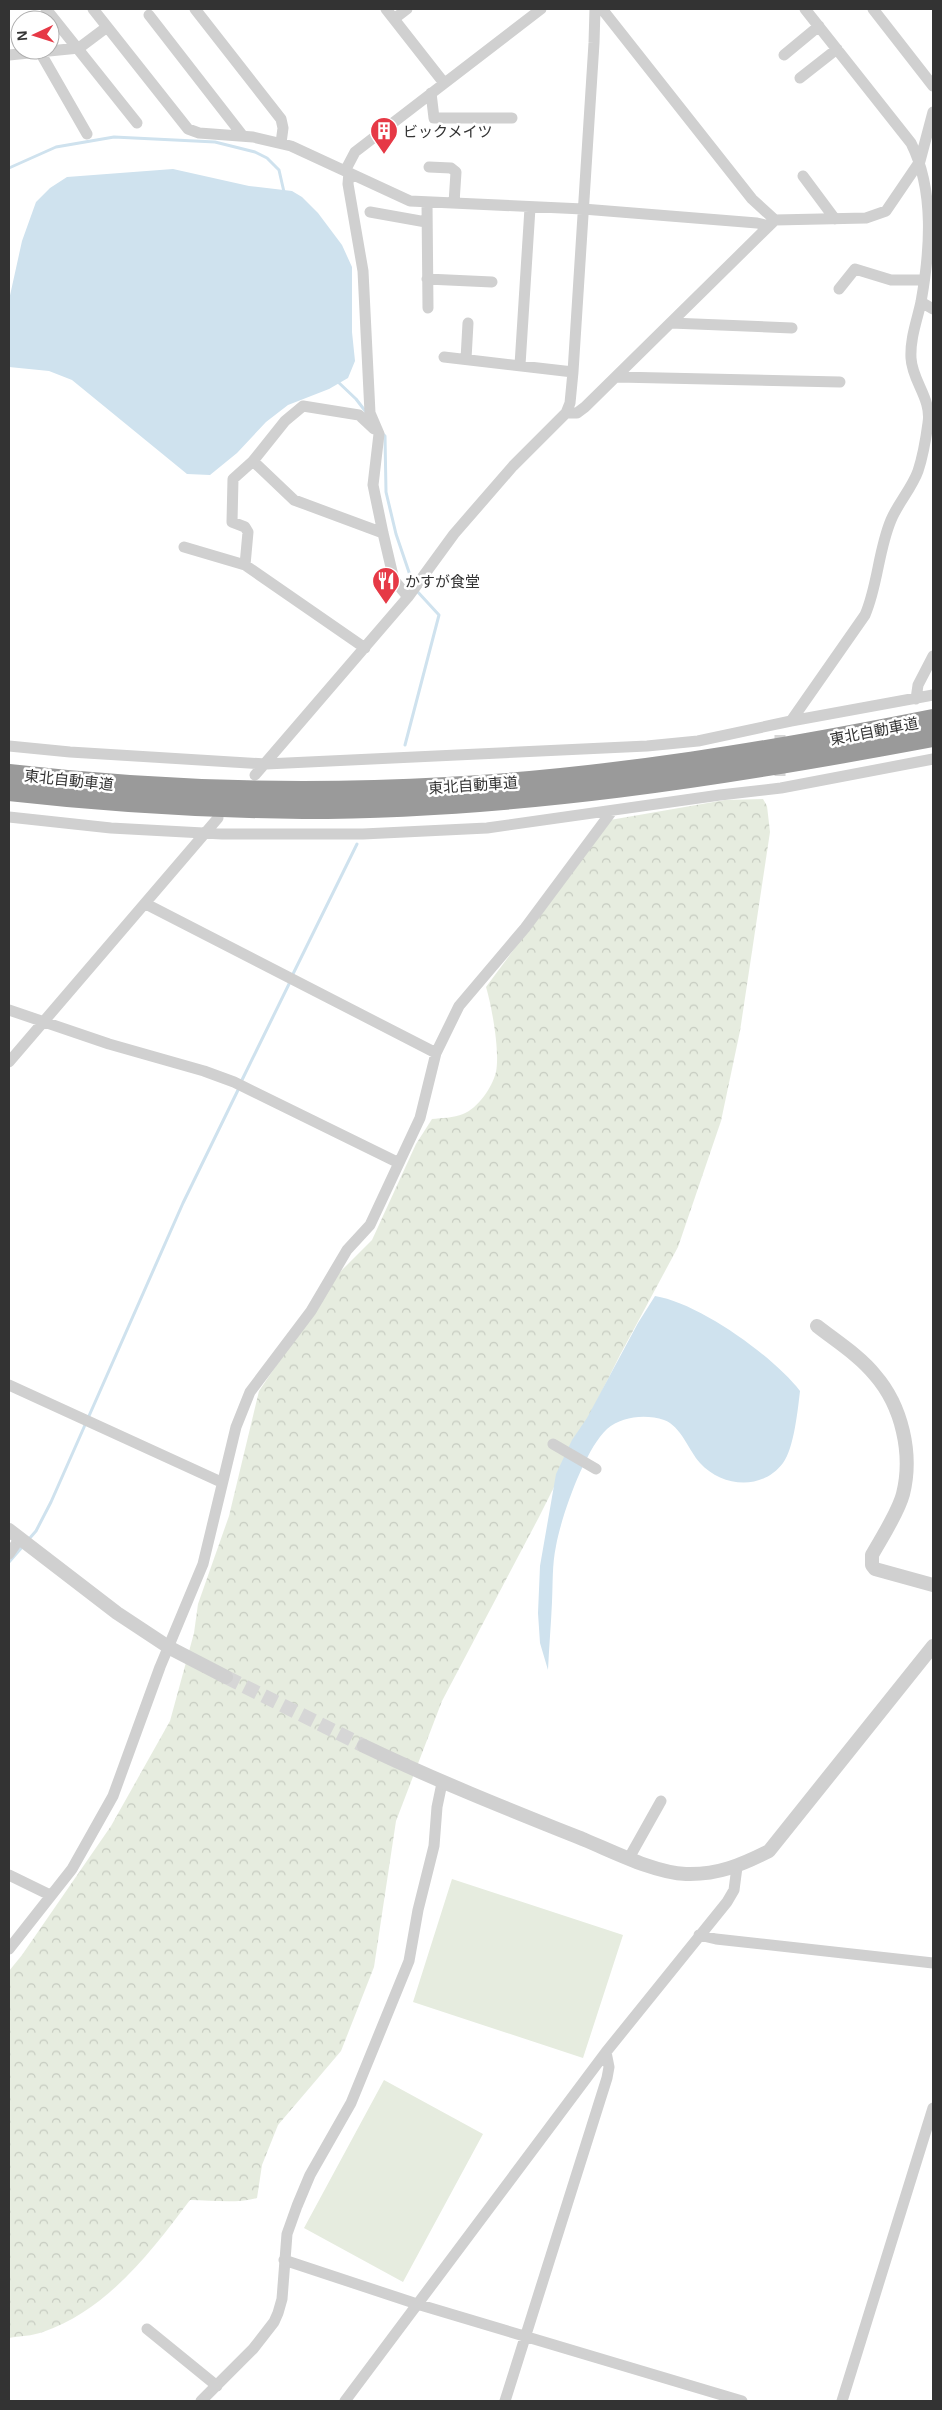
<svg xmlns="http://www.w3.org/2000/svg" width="942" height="2410" font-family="Helvetica,'Noto Sans JP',sans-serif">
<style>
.forest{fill:url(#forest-crowns)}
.pitch{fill:#e6ecdf}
.water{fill:#cfe2ee}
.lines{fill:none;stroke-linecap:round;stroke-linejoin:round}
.stream{stroke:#cfe2ee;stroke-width:3}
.minor-tunnel{stroke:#d6d6d6;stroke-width:11;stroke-dasharray:11 5.5;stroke-linecap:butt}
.tertiary-tunnel{stroke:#d6d6d6;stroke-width:14;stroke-dasharray:14 7;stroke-linecap:butt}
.minor{stroke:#d0d0d0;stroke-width:11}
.tertiary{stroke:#d0d0d0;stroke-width:14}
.motorway{stroke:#9a9a9a;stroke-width:20}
.labels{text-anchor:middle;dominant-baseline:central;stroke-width:5;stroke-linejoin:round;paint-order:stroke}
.poi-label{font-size:15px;fill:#333;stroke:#fff;text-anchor:start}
.street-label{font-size:15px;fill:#333;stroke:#fff}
</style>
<defs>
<pattern id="forest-crowns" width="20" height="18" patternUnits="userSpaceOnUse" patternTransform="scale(1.25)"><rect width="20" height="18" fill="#e6ecdf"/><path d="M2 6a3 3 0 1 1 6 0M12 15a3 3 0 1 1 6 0" fill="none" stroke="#c6cbc0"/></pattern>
</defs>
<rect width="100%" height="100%" fill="#fff"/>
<path class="forest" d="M763,799L767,806L770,832L740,1031L721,1121L678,1247L620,1355L539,1517L442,1701L396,1821L374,1967L341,2051L278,2125L262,2165L257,2198C235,2204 212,2200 190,2200C151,2252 107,2310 43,2332C32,2336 20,2336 9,2338V1971L22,1955L111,1826L170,1721L194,1633L198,1604L229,1516L259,1391L339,1273L372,1240L416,1144L432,1119C441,1118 454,1118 463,1114C478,1108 492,1088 496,1072C500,1052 492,1007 486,987L610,820L725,800Z"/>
<path class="pitch" d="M452,1879L623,1935L583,2058L413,2002Z
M384,2080L483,2134L403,2282L304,2228Z"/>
<path class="water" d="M173,169L249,186L292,191L302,197L318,213L342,245L352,267V332L355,361L348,378L329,389L288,405L266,422L237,453L210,475L187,474L72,380L49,371L9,367V300L22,241L36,202L50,188L67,177Z
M655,1296C699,1303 773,1356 800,1391C798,1408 794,1449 783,1463C762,1491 722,1487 700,1463C689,1451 681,1426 664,1420C646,1414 622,1416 607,1429C585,1449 561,1517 556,1546C552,1565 553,1583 552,1602C551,1625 549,1647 548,1670L540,1643L538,1613L540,1566L556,1474L572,1440L587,1418L638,1323Z"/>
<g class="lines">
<path class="stream" d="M9,168L56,147L114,137L215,142L255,152L267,158L279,170L284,192
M336,380L356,399L366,412
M382,433L385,436L386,492L396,534L413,584
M405,745L439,615L416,590
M292,976L357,844
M241,1082L290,982
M29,1539L36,1531L51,1502L183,1203L239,1088
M9,1562L23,1546"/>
<path class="minor-tunnel" d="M780,735V776"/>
<path class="tertiary-tunnel" d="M226,1677L364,1746"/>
<path class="minor" d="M46,9L137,123
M93,9L188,129L199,133L253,137L291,146L410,201L583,209L757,223L769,226
M195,9L281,119L283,128L281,143
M386,9L444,83
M602,9L752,199L775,220
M873,9L933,86
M149,15L243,136
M394,19L407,9
M40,52L87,134
M9,55L79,48L107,27
M784,55L819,26
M800,78L837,49
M431,93L434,118H512
M429,167L451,168L456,172L454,203
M345,171L355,152L541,9
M349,172L348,184L363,271L370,413L379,434L373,485L383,533L394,580L408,597
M803,176L835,219
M427,202L428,308
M370,212L426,222
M427,279L492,282
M839,289L855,269L891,280H923
M921,302L933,309
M671,323L792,328
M444,357L573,372
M466,359L468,323
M520,365L530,208
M617,377L840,382
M566,413L570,403L573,372L594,43L595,9
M374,429L359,415L303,406L285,421L253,461L294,500L383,533
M184,547L245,565L365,648
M245,565L248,532L245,527L232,522L233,479L253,461
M916,699L918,685L933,656
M791,721L865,615C878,585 878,551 891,520C898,503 912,488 918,471C923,456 926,438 928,423C932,399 912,381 911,358C910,338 917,321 921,302C930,251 935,191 911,143L805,9
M9,746L70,752L266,764L647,746L698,741L791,721L933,695
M255,775L408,597L454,534L513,466L566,413H577L585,407L775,220L866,218L886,211L920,161L933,112
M9,817L111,828L222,834H363L487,828L720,795L781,788L933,759
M146,904L436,1053
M9,1010L109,1044L204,1071L234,1082L399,1163
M9,1062L218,818
M9,1385L221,1482
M553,1444L596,1469
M9,1554L20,1538
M629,1858L661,1801
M9,1875L50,1895
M699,1935L716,1939L933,1963
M9,1949L72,1869L113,1796L160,1667L203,1564L236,1427L250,1392L311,1311L347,1250L370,1225L420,1118L436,1053L459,1006L525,928L612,811
M284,2260L417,2304L742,2401
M147,2329L217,2386
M201,2401L253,2349L274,2322L278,2313L282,2299L287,2234L297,2206L310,2175L351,2103L409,1961L418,1910L434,1846L437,1807L442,1783
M345,2401L606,2052L727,1902L734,1890L737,1867
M505,2401L607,2078L609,2067L606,2052
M842,2401L933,2108"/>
<path class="tertiary" d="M817,1326C836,1341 860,1356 875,1375C902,1406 913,1454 903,1494C898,1513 882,1537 872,1555V1565L875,1569L933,1585
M9,1530L117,1613L170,1648L226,1677
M364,1746C437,1781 510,1810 585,1840C614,1852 655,1873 686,1874C718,1875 741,1865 769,1851L933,1646"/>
<path class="motorway" d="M9,774C155,791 301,795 447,787C611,778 773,751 933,719
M9,791C106,802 204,808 303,809C515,809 725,776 933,737"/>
</g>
<defs>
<symbol id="building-pin" viewBox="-11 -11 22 30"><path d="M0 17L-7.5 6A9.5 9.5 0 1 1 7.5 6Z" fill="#e63946" stroke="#fff"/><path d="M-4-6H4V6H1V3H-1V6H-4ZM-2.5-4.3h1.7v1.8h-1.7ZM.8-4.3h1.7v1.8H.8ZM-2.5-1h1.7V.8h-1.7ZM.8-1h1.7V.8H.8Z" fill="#fff"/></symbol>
<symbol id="restaurant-pin" viewBox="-11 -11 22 30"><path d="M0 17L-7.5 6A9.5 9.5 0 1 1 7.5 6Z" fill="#e63946" stroke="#fff"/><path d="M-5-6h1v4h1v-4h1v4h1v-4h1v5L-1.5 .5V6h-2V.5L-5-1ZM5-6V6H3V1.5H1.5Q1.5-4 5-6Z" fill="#fff"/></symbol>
</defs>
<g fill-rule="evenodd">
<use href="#building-pin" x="368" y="115" width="32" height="43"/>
<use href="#restaurant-pin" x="370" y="565" width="32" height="43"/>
</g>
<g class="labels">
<g class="poi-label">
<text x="403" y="131">ビックメイツ</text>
<text x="405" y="581">かすが食堂</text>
</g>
<g class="street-label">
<text transform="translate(874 731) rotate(-11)">東北自動車道</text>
<text transform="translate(69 780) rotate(6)">東北自動車道</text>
<text transform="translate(473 785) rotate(-4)">東北自動車道</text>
</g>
</g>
<rect width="942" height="2410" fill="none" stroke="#333333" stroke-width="20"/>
<g transform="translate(35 35) rotate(266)"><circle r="24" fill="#ffffff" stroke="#adadad"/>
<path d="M0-4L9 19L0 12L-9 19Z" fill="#e63946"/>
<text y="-8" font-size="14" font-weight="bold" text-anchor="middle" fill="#333333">N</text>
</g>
</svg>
